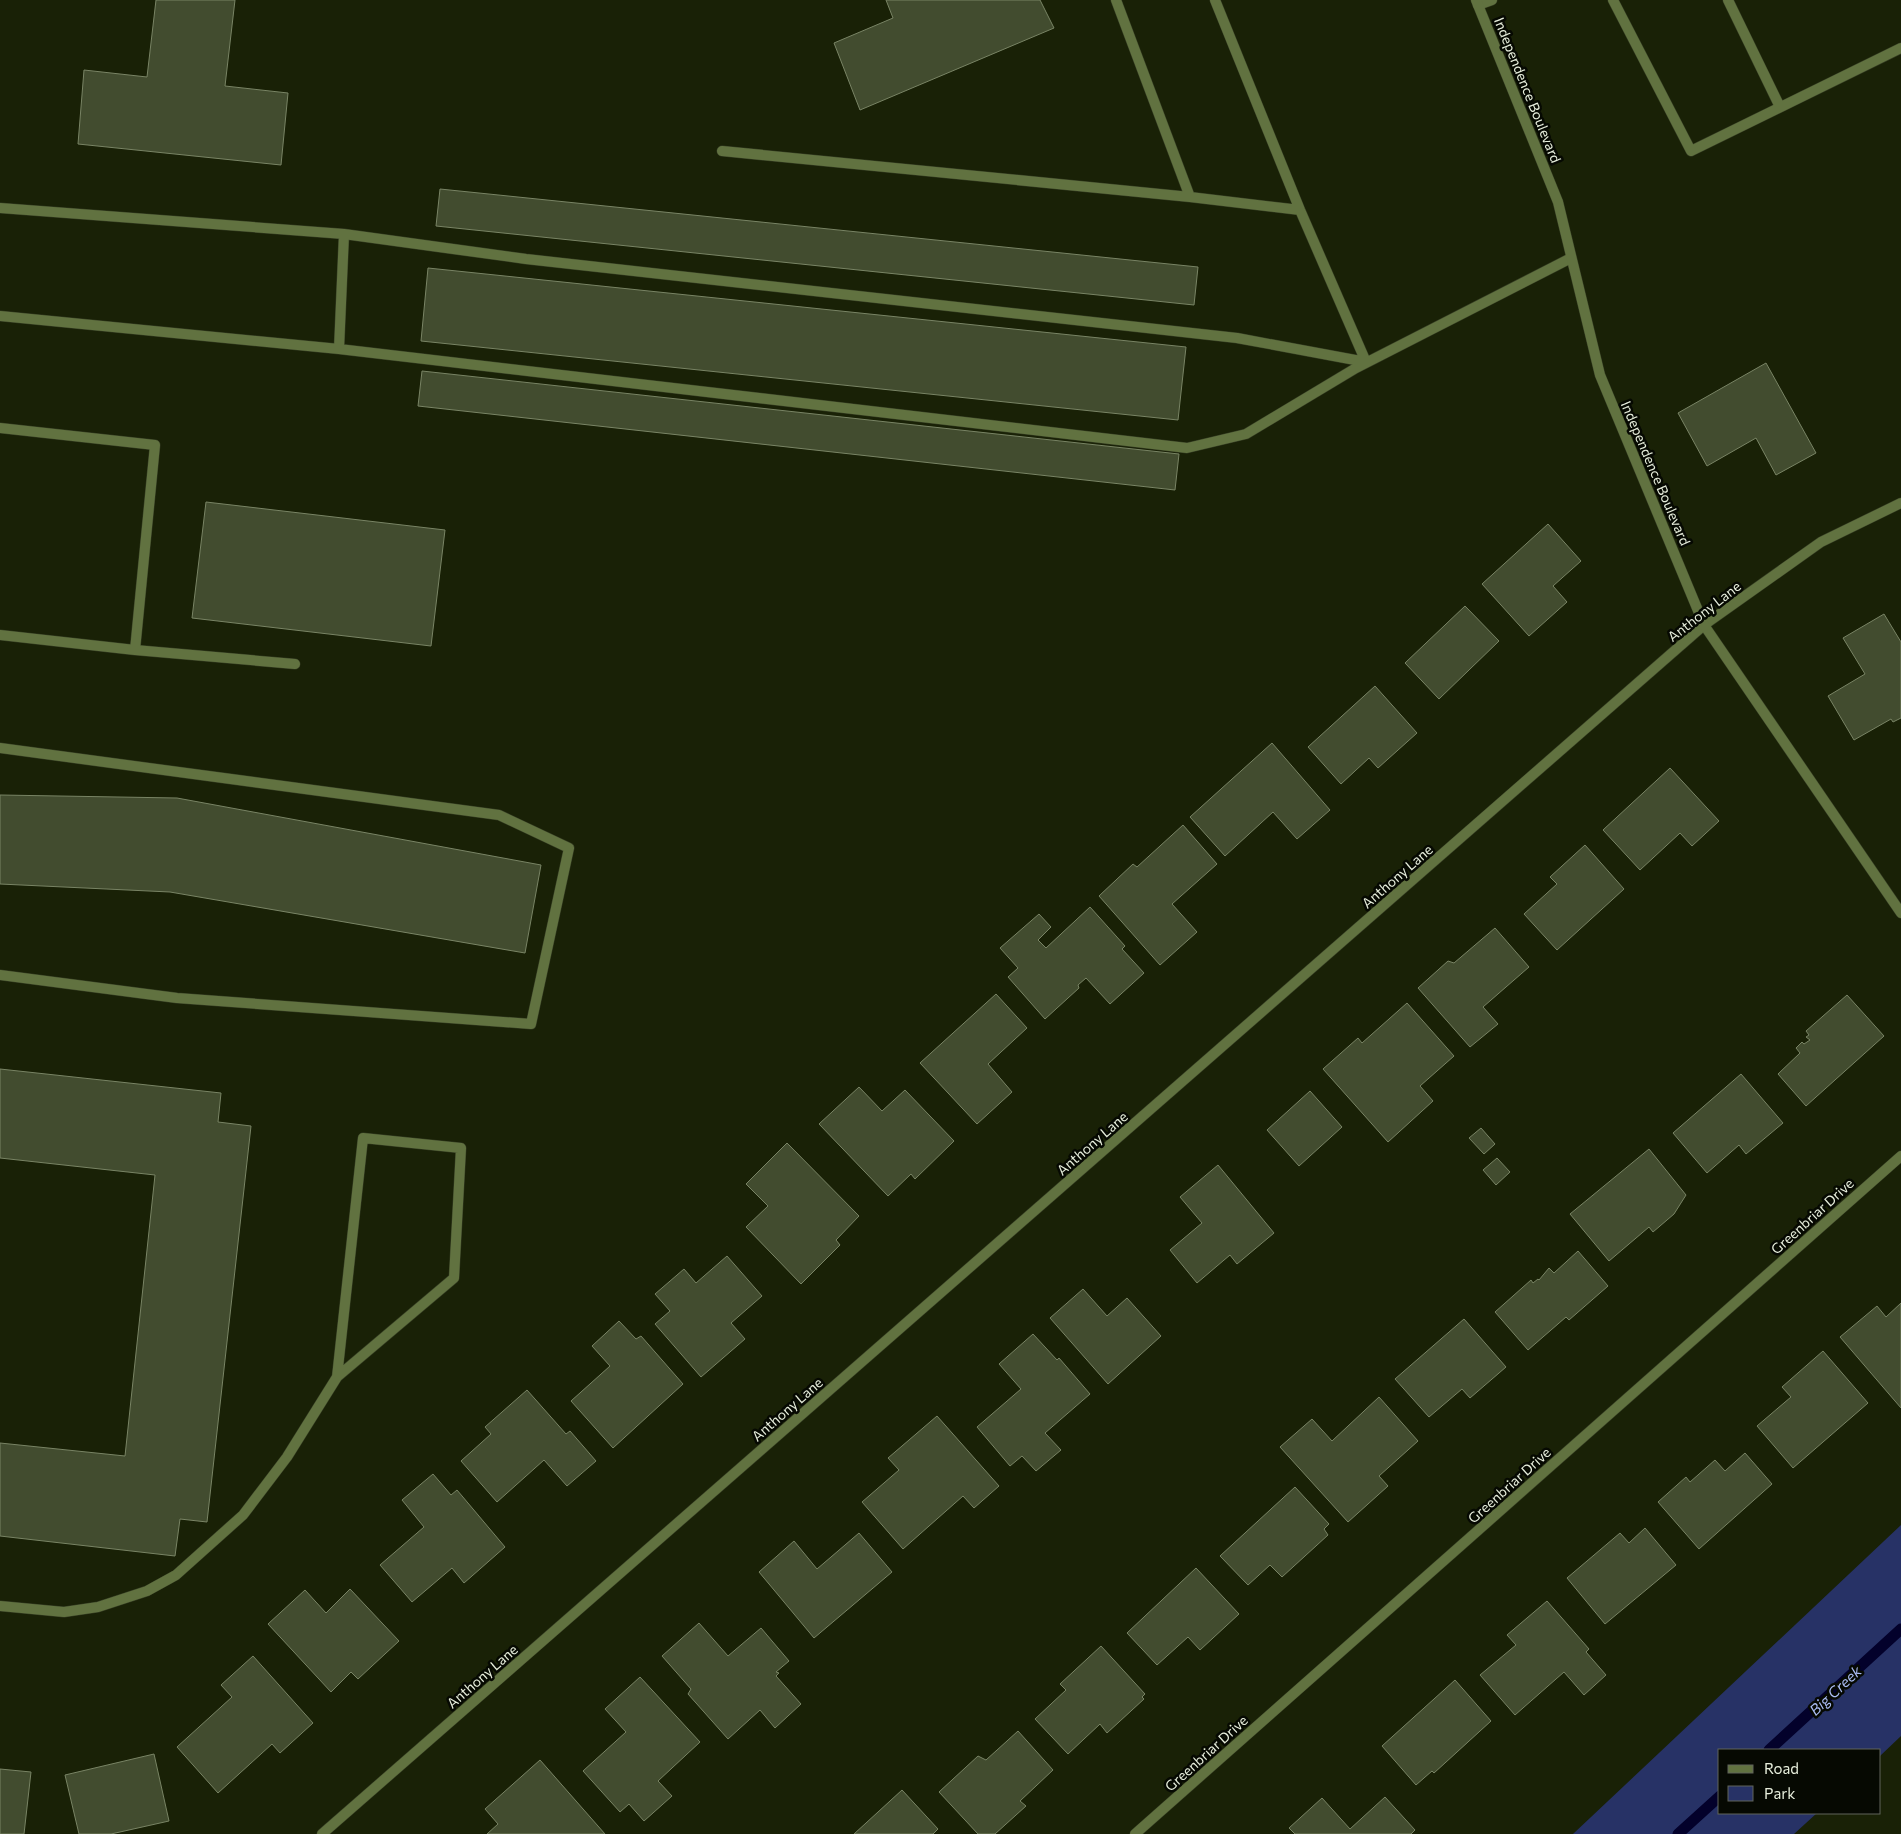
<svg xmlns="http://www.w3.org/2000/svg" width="1901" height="1834" font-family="Commissioner,sans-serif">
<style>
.green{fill:#273266}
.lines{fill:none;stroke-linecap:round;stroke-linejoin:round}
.stream{stroke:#03012b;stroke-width:11}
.building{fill:#424c2f;stroke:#798465}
.service-casing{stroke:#363e24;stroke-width:11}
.minor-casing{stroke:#363e24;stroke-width:11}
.tertiary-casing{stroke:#363e24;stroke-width:11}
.service{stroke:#617240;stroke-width:10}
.minor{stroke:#617240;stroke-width:10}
.tertiary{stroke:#617240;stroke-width:10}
.labels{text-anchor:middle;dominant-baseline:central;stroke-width:5;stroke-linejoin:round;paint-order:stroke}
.street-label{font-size:14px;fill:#e8efdd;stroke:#060902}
.water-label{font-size:15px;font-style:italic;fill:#abbcf4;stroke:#060902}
</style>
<rect width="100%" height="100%" fill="#192106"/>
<path class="green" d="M1901,1525V1736L1880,1756V1750H1720V1813H1817L1794,1834H1573Z"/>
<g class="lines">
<path class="stream" d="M1769,1750L1901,1629
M1678,1834L1720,1796"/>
</g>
<path class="building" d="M156,0H235L225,86L288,93L281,165L78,144L84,70L147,77Z
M886,0H1040L1054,28L860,110L834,43L893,18Z
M440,189L1198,267L1194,305L436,226Z
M428,268L1186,347L1178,420L421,341Z
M1766,363L1816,453L1776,475L1756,438L1707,466L1678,413Z
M422,371L1179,454L1175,490L418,406Z
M206,502L445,530L431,646L192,618Z
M1548,524L1581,561L1553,586L1567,602L1529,636L1482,584Z
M1465,606L1499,641L1439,699L1405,663Z
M1884,614L1901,642V718L1893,722L1891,719L1854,740L1828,696L1865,674L1843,638Z
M1375,686L1417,733L1378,768L1369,758L1341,784L1308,747Z
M1272,743L1330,810L1297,839L1273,812L1225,856L1190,817Z
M1670,768L1719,821L1692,846L1680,833L1640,870L1603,830Z
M0,795L177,798L541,865L525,953L170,892L0,884Z
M1183,825L1217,864L1172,904L1197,932L1160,965L1099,896L1133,864L1137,867Z
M1585,845L1624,889L1557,950L1524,914L1557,884L1550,877Z
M1090,907L1125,946L1122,949L1144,973L1110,1004L1086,978L1078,985L1079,988L1045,1019L1008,977L1018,968L1000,948L1039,914L1051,927L1038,940L1046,948Z
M1495,928L1529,967L1483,1007L1498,1024L1470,1047L1418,988L1448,961L1454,963Z
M996,994L1027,1028L988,1064L1012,1092L977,1124L920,1063Z
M1847,995L1884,1036L1806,1106L1778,1074L1800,1053L1796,1048L1802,1042L1804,1044L1810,1040L1806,1037L1809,1035L1806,1031Z
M1407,1003L1454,1056L1420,1086L1433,1101L1388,1142L1323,1069L1358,1038L1362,1043Z
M0,1069L221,1093L218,1122L251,1126L207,1522L180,1519L175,1556L0,1536V1443L125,1456L155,1175L0,1158Z
M1741,1074L1783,1123L1746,1154L1739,1145L1707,1173L1673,1133Z
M859,1087L882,1111L905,1090L954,1141L915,1179L911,1174L888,1196L819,1124Z
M1310,1091L1342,1127L1299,1166L1267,1130Z
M1481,1128L1495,1144L1484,1154L1469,1138Z
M787,1143L859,1216L836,1240L840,1245L801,1284L746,1227L768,1206L746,1184Z
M1649,1149L1686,1195L1674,1214L1653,1232L1649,1227L1609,1261L1570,1214Z
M1497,1158L1510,1172L1496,1185L1483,1170Z
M1218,1165L1274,1233L1237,1264L1230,1255L1197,1283L1170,1250L1202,1223L1180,1197Z
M1578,1251L1608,1286L1569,1320L1566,1317L1528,1350L1495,1312L1531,1280L1533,1283L1538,1279L1539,1280L1549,1268L1554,1273Z
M727,1256L762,1296L731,1323L745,1339L701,1377L655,1324L670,1311L655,1294L684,1269L696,1283Z
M1083,1289L1107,1316L1127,1298L1161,1336L1108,1384L1050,1318Z
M1901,1303V1408L1840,1337L1877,1306L1886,1317Z
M1464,1319L1506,1367L1470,1398L1462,1389L1429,1417L1395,1379Z
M619,1321L636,1339L641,1336L683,1384L613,1448L571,1401L610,1366L592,1346Z
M1033,1334L1057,1360L1059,1358L1090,1394L1045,1433L1061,1450L1036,1471L1022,1456L1010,1466L977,1427L1021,1389L999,1364Z
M1823,1351L1868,1403L1793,1468L1757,1426L1791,1397L1782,1387Z
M527,1390L566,1434L570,1431L596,1461L567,1486L544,1460L497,1502L461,1461L491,1434L485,1427Z
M1379,1397L1418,1441L1379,1476L1388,1486L1348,1522L1280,1447L1312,1419L1332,1441Z
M937,1416L999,1486L974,1508L963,1496L903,1549L862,1502L899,1470L888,1458Z
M1745,1453L1772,1484L1699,1549L1658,1502L1686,1477L1690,1482L1715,1460L1725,1471Z
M433,1474L451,1495L457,1490L505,1547L464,1583L452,1568L412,1602L380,1565L424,1527L402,1500Z
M1295,1487L1329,1524L1324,1529L1328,1535L1282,1577L1270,1565L1248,1585L1220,1556Z
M1645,1528L1676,1565L1605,1624L1567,1578L1620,1533L1629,1543Z
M859,1533L892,1572L814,1638L759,1572L794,1541L817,1569Z
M1196,1568L1239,1614L1200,1650L1188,1637L1157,1665L1127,1633Z
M350,1589L399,1641L358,1679L351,1672L331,1692L268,1624L305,1590L326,1613Z
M1547,1601L1589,1649L1586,1652L1606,1675L1584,1695L1564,1672L1515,1715L1480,1675L1516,1645L1507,1635Z
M699,1623L728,1656L761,1628L789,1661L776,1672L779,1673L776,1676L801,1704L775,1728L760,1710L728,1739L688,1694L691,1689L662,1656Z
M1101,1646L1145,1694L1142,1697L1144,1699L1107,1733L1100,1724L1068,1754L1035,1719L1066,1690L1060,1684Z
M253,1656L313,1723L280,1753L272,1744L218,1793L177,1747L232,1697L221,1685Z
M640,1677L700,1742L658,1781L672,1796L644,1821L629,1804L620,1812L583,1771L626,1732L605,1709Z
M1455,1680L1491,1721L1434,1773L1432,1771L1416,1785L1382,1746Z
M1018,1731L1053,1770L1020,1801L1026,1806L995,1834H978L939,1792L978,1756L986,1760Z
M154,1754L169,1821L111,1834H79L65,1775Z
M540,1760L605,1834H487L498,1824L485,1809Z
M0,1769L31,1772L24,1834H0Z
M902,1790L938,1829L933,1834H854Z
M1385,1797L1415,1830L1411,1834H1295L1289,1828L1322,1798L1350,1829Z"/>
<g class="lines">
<defs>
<path id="service" d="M1116,0L1190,197
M1215,0L1300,210L1366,362
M1613,0L1691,151L1901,48
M1728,0L1780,107
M1478,5L1492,0
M722,151L1190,197L1300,210
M0,208L344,234L339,349L0,316
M344,234L526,259L1237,338L1366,362
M339,349L1187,448L1246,434L1356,368L1571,258
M0,428L155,445L135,650
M0,635L135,650L295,664
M0,748L499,815L569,848L531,1024L177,998L0,975
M0,1606L64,1612L98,1607L147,1591L176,1575L243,1515L287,1457L337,1377L454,1278L461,1148L363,1138L337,1377"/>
<path id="minor" d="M322,1834L1704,625L1821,542L1901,503
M1135,1834L1901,1156"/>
<path id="tertiary" d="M1476,0L1558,202L1600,375L1704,625L1901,913"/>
</defs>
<use href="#service" class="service-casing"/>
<use href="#minor" class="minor-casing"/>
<use href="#tertiary" class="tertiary-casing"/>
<use href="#service" class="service"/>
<use href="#minor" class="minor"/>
<use href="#tertiary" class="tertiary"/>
</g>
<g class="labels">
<g class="street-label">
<text transform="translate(1528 90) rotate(68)">Independence Boulevard</text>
<text transform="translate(1656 473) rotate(67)">Independence Boulevard</text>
<text transform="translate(1704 611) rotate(-38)">Anthony Lane</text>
<text transform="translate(1397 876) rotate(-41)">Anthony Lane</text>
<text transform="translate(1092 1143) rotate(-41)">Anthony Lane</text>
<text transform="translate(1812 1216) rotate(-42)">Greenbriar Drive</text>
<text transform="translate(787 1409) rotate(-41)">Anthony Lane</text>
<text transform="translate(1509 1485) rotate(-42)">Greenbriar Drive</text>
<text transform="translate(482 1676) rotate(-41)">Anthony Lane</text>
<text transform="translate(1206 1753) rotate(-42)">Greenbriar Drive</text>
</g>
<g class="water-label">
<text transform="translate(1835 1690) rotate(-43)">Big Creek</text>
</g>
</g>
<rect x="1718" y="1749" width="162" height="65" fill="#060902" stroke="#60655a"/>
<rect x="1728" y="1765" width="25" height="8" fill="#617240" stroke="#60655a"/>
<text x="1764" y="1774" font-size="15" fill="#e8efdd">Road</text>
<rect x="1728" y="1786" width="25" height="15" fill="#273266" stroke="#60655a"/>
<text x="1764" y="1799" font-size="15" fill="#e8efdd">Park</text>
</svg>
